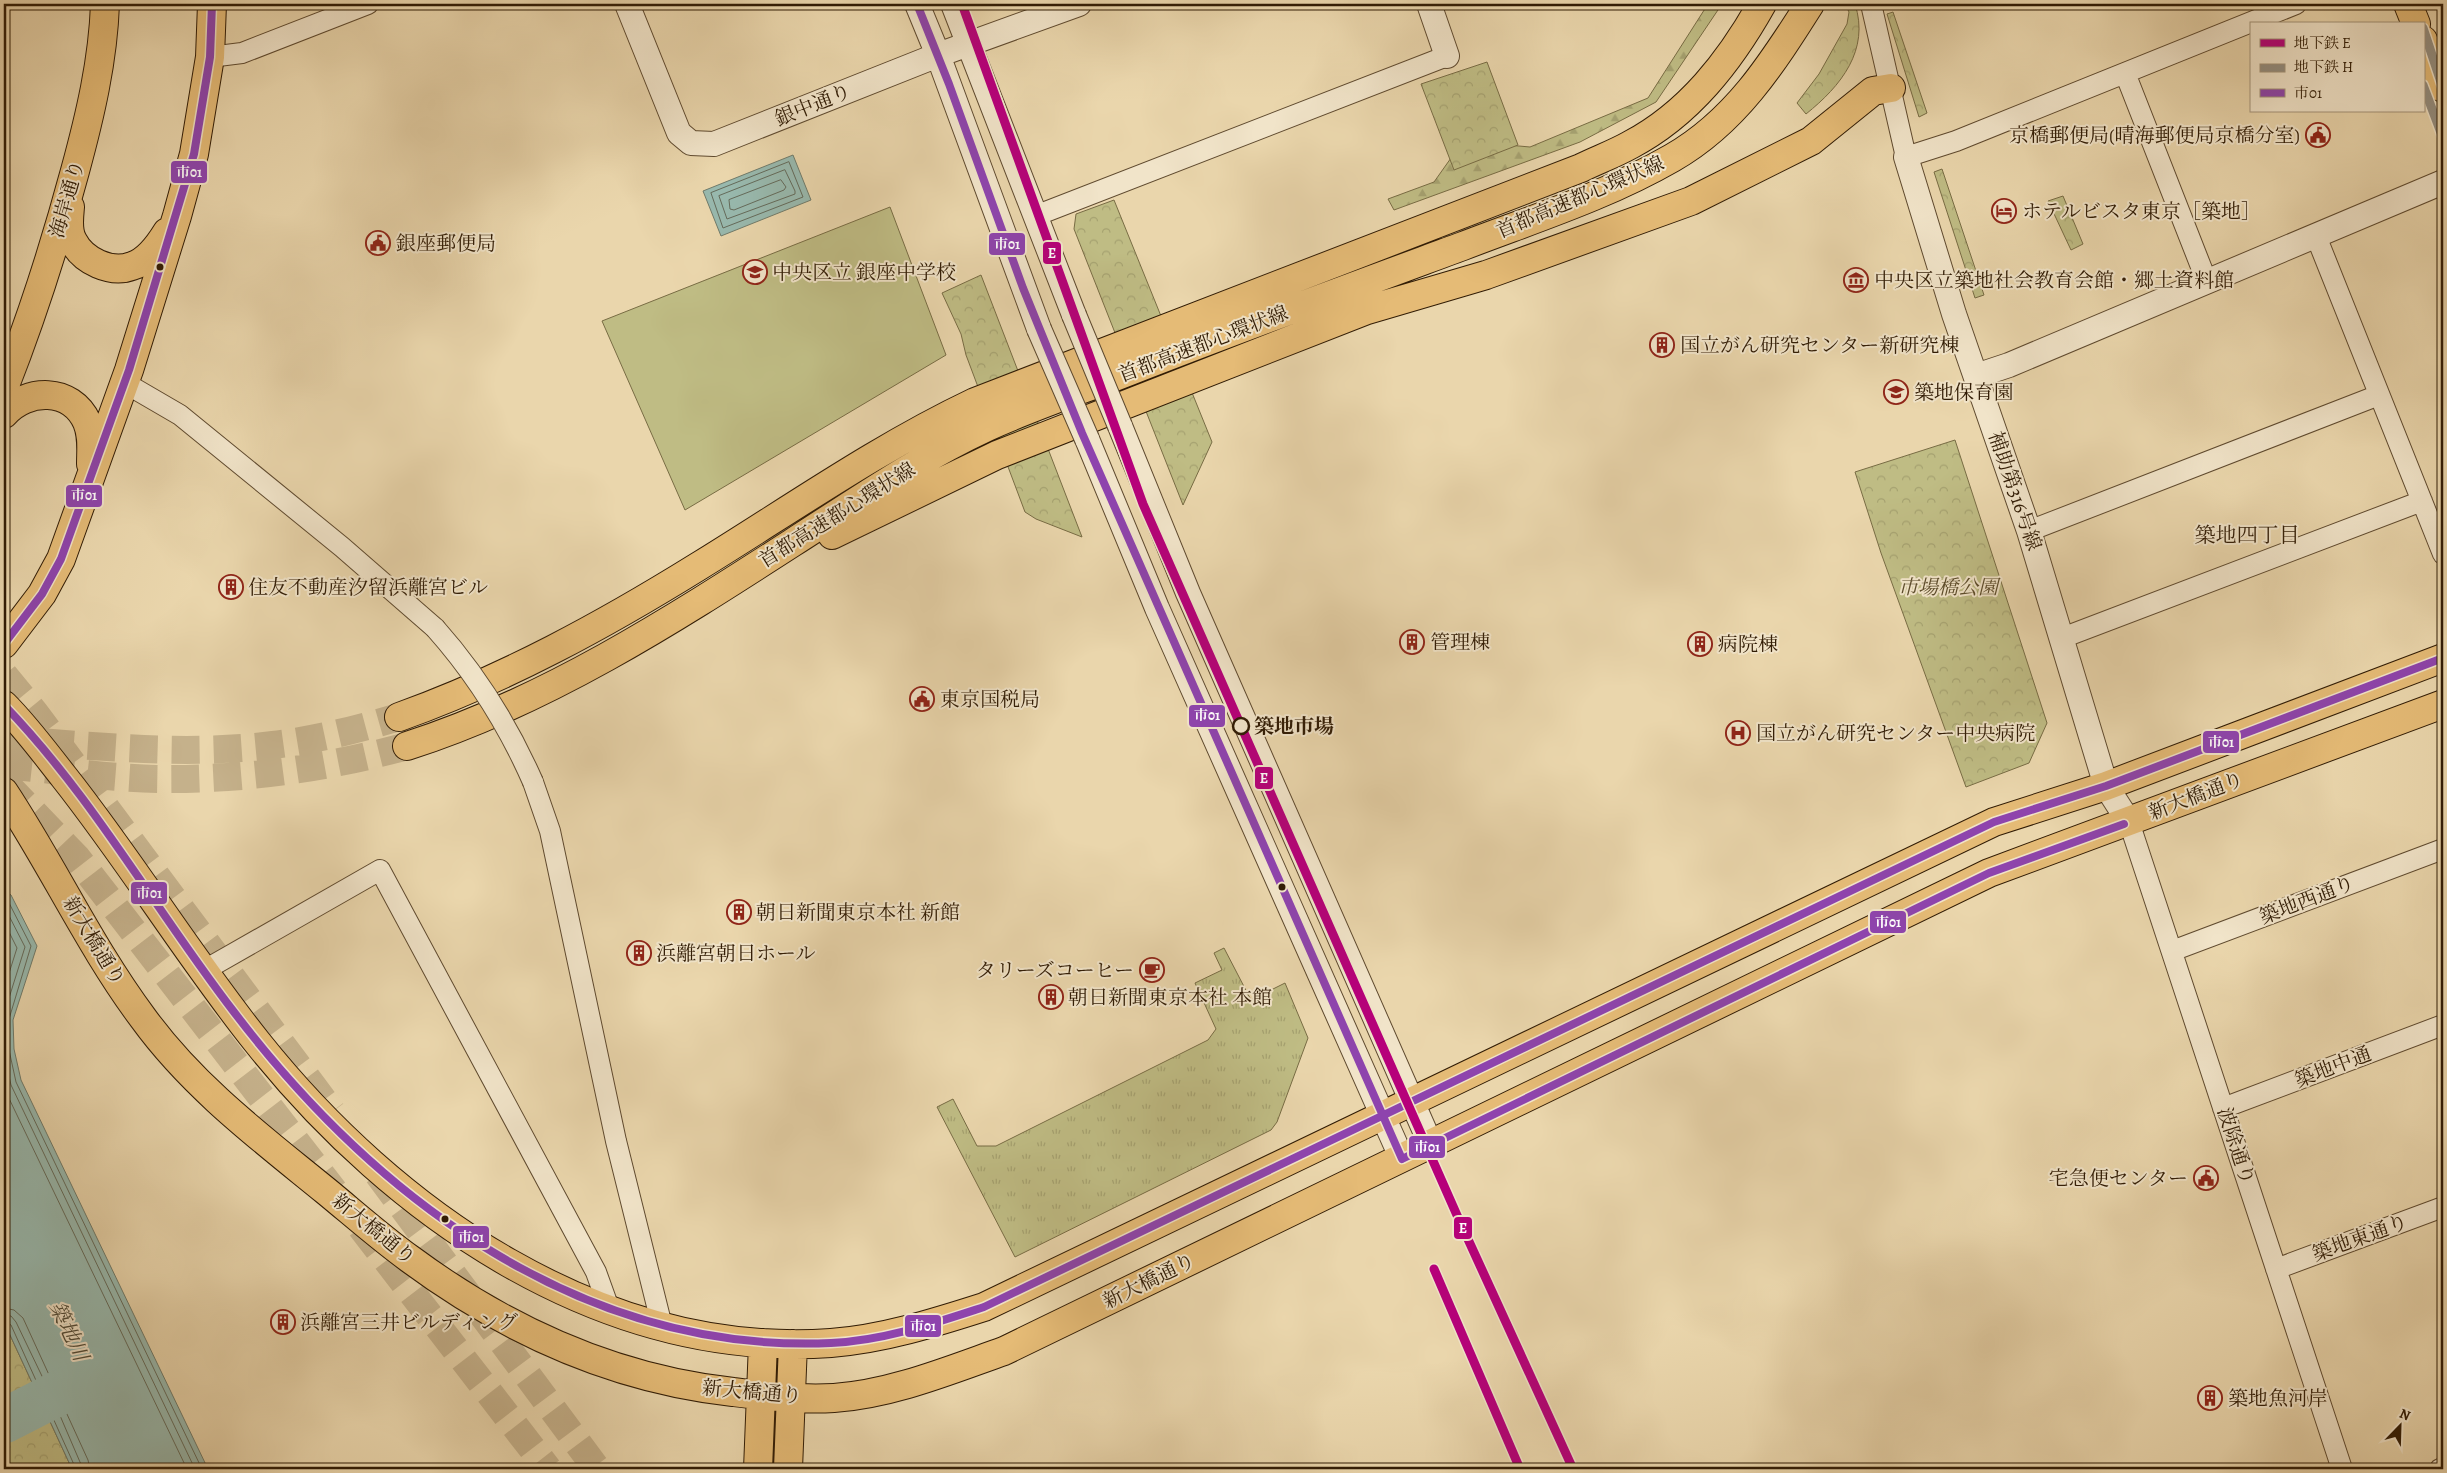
<svg xmlns="http://www.w3.org/2000/svg" width="2447" height="1473" font-family="Alegreya,'Noto Serif JP',serif">
<style>
.grass{fill:url(#grass-tufts);stroke:#786c44}
.forest{fill:url(#forest-firs);stroke:#786c44}
.park{fill:url(#park-crowns);stroke:#786c44}
.garden{fill:#bfbc84;stroke:#786c44}
.water{fill:#98b9ae;stroke:#6f7a6a}
.lines{fill:none;stroke-linecap:round;stroke-linejoin:round}
.shore{stroke:#646a5a;stroke-width:1}
.river{stroke:#98b9ae;stroke-width:45}
.secondary-tunnel{stroke:#c5b18b;stroke-width:28;stroke-dasharray:28 14;stroke-linecap:butt}
.motorway-tunnel{stroke:#c5b18b;stroke-width:28;stroke-dasharray:28 14;stroke-linecap:butt}
.minor-casing{stroke:#5f4a2f;stroke-width:22}
.tertiary-casing{stroke:#5f4a2f;stroke-width:26}
.primary-casing{stroke:#311c05;stroke-width:30}
.motorway-casing{stroke:#311c05;stroke-width:30}
.minor{stroke:#f1e4c9;stroke-width:20}
.tertiary{stroke:#f1e4c9;stroke-width:24}
.primary{stroke:#e5bb76;stroke-width:28}
.motorway{stroke:#e5bb76;stroke-width:28}
.minor-bridge-casing{stroke:#5f4a2f;stroke-width:22;stroke-linecap:butt}
.tertiary-bridge-casing{stroke:#5f4a2f;stroke-width:26;stroke-linecap:butt}
.minor-bridge{stroke:#f1e4c9;stroke-width:20}
.tertiary-bridge{stroke:#f1e4c9;stroke-width:24}
.bus-1-casing{stroke:#f1e4c9;stroke-width:11}
.bus-1{stroke:#8e44ad;stroke-width:8}
.metro-1-casing{stroke:#f1e4c9;stroke-width:12}
.metro-2-casing{stroke:#f1e4c9;stroke-width:12}
.metro-1{stroke:#b6007a;stroke-width:9}
.metro-2{stroke:#948f82;stroke-width:9}
.bus-dot{fill:#311c05;stroke:#f1e4c9;stroke-width:2}
.stop-dot{fill:#f1e4c9;stroke:#311c05;stroke-width:2.5}
.labels{text-anchor:middle;dominant-baseline:central;stroke-width:4;stroke-linejoin:round;paint-order:stroke}
.street-label{font-size:20px;fill:#311c05;stroke:#f1e4c9}
.poi-label{font-size:20px;fill:#311c05;stroke:#f1e4c9;text-anchor:start}
.park-label{font-size:20px;font-style:italic;fill:#5c4c2b;stroke:#f1e4c9}
.stop-label{font-size:20px;font-weight:bold;fill:#311c05;stroke:#f1e4c9;text-anchor:start}
.neighbourhood-label{font-size:21px;fill:#311c05;stroke:#f1e4c9}
.water-label{font-size:21px;font-style:italic;fill:#504b38;stroke:#f1e4c9}
.line-badge{stroke:#f1e4c9;stroke-width:2}
.badge-label{font-size:14px;text-anchor:middle;font-weight:bold;fill:#fff}
</style>
<defs>
<pattern id="grass-tufts" width="24" height="20" patternUnits="userSpaceOnUse" patternTransform="scale(1.25)"><rect width="24" height="20" fill="#bfbc84"/><path d="M3 7l-1-3M5 7V3M7 7l1-3M15 17l-1-3M17 17v-4M19 17l1-3" fill="none" stroke="#a5a170"/></pattern>
<pattern id="forest-firs" width="22" height="20" patternUnits="userSpaceOnUse" patternTransform="scale(1.25)"><rect width="22" height="20" fill="#bfbc84"/><path d="M5 1l3.5 6h-7zM16 11l3.5 6h-7z" fill="#a5a170"/></pattern>
<pattern id="park-crowns" width="20" height="18" patternUnits="userSpaceOnUse" patternTransform="scale(1.25)"><rect width="20" height="18" fill="#bfbc84"/><path d="M2 6a3 3 0 1 1 6 0M12 15a3 3 0 1 1 6 0" fill="none" stroke="#a5a170"/></pattern>
</defs>
<rect width="100%" height="100%" fill="#ead6ac"/>
<filter id="stains"><feTurbulence type="fractalNoise" baseFrequency=".004" numOctaves="4"/><feColorMatrix values="0 0 0 0 .2 0 0 0 0 .09 0 0 0 0 .02 0 0 0 .5 -.17"/></filter>
<radialGradient id="worn" r=".72"><stop offset=".6" stop-color="#630" stop-opacity="0"/><stop offset="1" stop-color="#630" stop-opacity=".3"/></radialGradient>
<path class="grass" d="M1224,948L1251,1000L1285,983L1308,1038L1277,1122L1271,1130L1015,1257L937,1107L953,1099L977,1146H996L1208,1040L1216,1029L1195,983L1222,970L1214,953Z"/>
<path class="forest" d="M1708,4H1722L1656,102L1580,142L1394,210L1388,199L1434,182L1463,141L1530,147L1648,98Z"/>
<path class="park" d="M1845,4H1855C1870,50 1841,86 1806,114L1797,103L1819,74L1847,24L1849,12Z
M1893,12L1927,113L1919,117L1887,14Z
M1487,62L1518,145L1454,170L1421,84Z
M1942,169L1984,295L1975,298L1934,172Z
M2063,196L2083,244L2071,250L2048,201Z
M1114,200L1212,442L1183,505L1074,229L1076,214Z
M981,275L1082,537L1036,519L1025,512L966,355L961,334L942,293Z
M1955,440L2047,723L2029,763L1966,787L1881,553L1855,472Z
M4,1322L72,1469H4Z"/>
<path class="garden" d="M890,207L946,355L685,510L602,321Z"/>
<path class="water" d="M793,155L811,200L721,236L703,191Z
M4,890L11,895L37,946L13,1020L14,1049L21,1080L208,1469H72L4,1322Z"/>
<g class="lines">
<path class="shore" d="M789,162L803,197L723,228L711,193Z
M785,170L795,191V194L727,219L719,196Z
M781,180L786,187L784,190L734,210L730,209L729,200Z
M4,896L7,899L31,946L9,1019V1050L16,1082L202,1469
M4,906L25,947L4,1014
M4,922L17,948L4,989
M4,1055L11,1085L195,1469
M4,1088L187,1469
M4,1308L14,1310L23,1318L88,1460L90,1469
M4,1315L11,1316L16,1322L52,1397L83,1469
M4,1321L11,1325L76,1469"/>
<path class="river" d="M4,1421L90,1377"/>
<path class="secondary-tunnel" d="M4,675L35,713L332,1112
M5,783L77,858L334,1191
M378,1174L597,1469
M361,1227L548,1469"/>
<path class="motorway-tunnel" d="M4,739C93,746 183,756 273,745C316,740 358,729 399,717
M4,765C58,770 112,779 167,779C249,779 328,768 407,746"/>
<defs>
<path id="minor" d="M1871,4L1906,157L1956,141L2296,4
M210,57L242,53L368,4
M2125,73L2207,282
M1035,216L1447,56
M2316,236L2443,554
M125,383L180,415L342,547L435,628
M2029,531L2379,395
M2062,638L2422,501
M533,782L550,831L616,1141L662,1326
M2129,822L2342,1469
M2172,951L2443,849
M203,971L380,870L596,1272L610,1311
M2223,1108L2443,1025
M2276,1269L2443,1207
M2440,1469L2443,1468"/>
<path id="tertiary" d="M627,4L679,133L691,143L714,144L938,55L1079,4
M917,4L938,55L1039,329
M953,4L1074,315
M1429,4L1447,56
M1906,157L1954,314L2029,531L2106,786L2129,822
M1976,376L2009,365L2443,182
M1120,426L1188,593L1431,1145
M1087,439L1157,608L1402,1159"/>
<path id="primary" d="M2408,4L2416,24
M2423,40L2443,88
M70,207C69,218 67,231 73,241C83,261 111,274 132,266C148,261 159,245 167,232
M4,388C32,317 55,245 75,171C90,116 103,61 105,4
M4,414C27,388 71,387 87,422C93,436 91,450 91,464
M4,644L42,594L61,559L129,370L177,216L194,154L210,57L212,4
M4,705C26,727 45,753 64,777C132,863 189,957 257,1042C394,1214 601,1359 831,1343C883,1339 934,1323 984,1307L1994,822L2106,786L2443,658
M4,792C53,866 90,947 143,1018C193,1087 261,1138 326,1191C354,1214 381,1238 410,1259C506,1330 614,1379 733,1392C767,1396 800,1400 834,1398C892,1394 950,1370 1004,1351L1989,873L2443,704
M758,1469L763,1343
M788,1469L793,1344"/>
<path id="motorway" d="M832,535L997,455L1367,310L1486,275L1691,201L1811,141L1873,91L1891,88
M399,717C505,679 604,625 699,566C790,510 878,448 975,402L1581,168C1597,160 1614,154 1630,145C1689,114 1730,61 1762,4
M407,746C545,702 671,621 792,543C856,502 918,459 987,427C1033,406 1082,390 1130,371C1240,328 1352,287 1463,246C1533,219 1606,196 1672,158C1735,122 1772,64 1810,4"/>
</defs>
<use href="#minor" class="minor-casing"/>
<use href="#tertiary" class="tertiary-casing"/>
<use href="#primary" class="primary-casing"/>
<use href="#motorway" class="motorway-casing"/>
<use href="#minor" class="minor"/>
<use href="#tertiary" class="tertiary"/>
<use href="#primary" class="primary"/>
<use href="#motorway" class="motorway"/>
<defs>
<path id="minor-bridge" d="M435,628C476,674 508,725 533,782"/>
<path id="tertiary-bridge" d="M1074,315L1120,426
M1039,329L1087,439"/>
</defs>
<use href="#minor-bridge" class="minor-bridge-casing"/>
<use href="#tertiary-bridge" class="tertiary-bridge-casing"/>
<use href="#minor-bridge" class="minor-bridge"/>
<use href="#tertiary-bridge" class="tertiary-bridge"/>
<defs>
<path id="bus-1" d="M917,4L949,84L1023,288L1082,433L1402,1159L1989,873L2124,824
M4,644L42,594L61,559L129,370L194,154L210,57L212,4
M4,705C93,797 156,911 234,1012C378,1201 583,1354 831,1343C883,1341 935,1323 984,1307L1994,822L2106,786L2443,658"/>
</defs>
<use href="#bus-1" class="bus-1-casing"/>
<use href="#bus-1" class="bus-1"/>
<defs>
<path id="metro-1" d="M962,4L1143,504L1456,1213L1573,1469
M1434,1269L1520,1469"/>
<path id="metro-2" d="M2423,28L2443,88
M2423,85L2443,138"/>
</defs>
<use href="#metro-1" class="metro-1-casing"/>
<use href="#metro-2" class="metro-2-casing"/>
<use href="#metro-1" class="metro-1"/>
<use href="#metro-2" class="metro-2"/>
</g>
<defs>
<symbol id="civic-ring" viewBox="-11 -11 22 22"><circle r="9.5" fill="#f1e4c9" stroke="#8f2418" stroke-width="1.5"/><path d="M-.6-6.5H3V-4.5H.6V-3L4-1V1h2V6H-6V1h2V-1L-.6-3ZM-1.2 2.5V6h2.4V2.5Z" fill="#8f2418"/></symbol>
<symbol id="hotel-ring" viewBox="-11 -11 22 22"><circle r="9.5" fill="#f1e4c9" stroke="#8f2418" stroke-width="1.5"/><path d="M-6-4.5h1.5V1H6V5H4.5V3h-9V5H-6ZM-4 0a1.8 1.8 0 1 1 3.6 0ZM.5 0V-2.5h3Q6-2.5 6 0Z" fill="#8f2418"/></symbol>
<symbol id="school-ring" viewBox="-11 -11 22 22"><circle r="9.5" fill="#f1e4c9" stroke="#8f2418" stroke-width="1.5"/><path d="M0-5L7-2L0 1L-7-2ZM-4 1L0 2.5L4 1V4Q0 6-4 4Z" fill="#8f2418"/></symbol>
<symbol id="museum-ring" viewBox="-11 -11 22 22"><circle r="9.5" fill="#f1e4c9" stroke="#8f2418" stroke-width="1.5"/><path d="M0-6L6-3V-2H-6V-3ZM-5-1h2V3h-2ZM-1-1h2V3h-2ZM3-1h2V3H3ZM-6 4H6V6H-6Z" fill="#8f2418"/></symbol>
<symbol id="building-ring" viewBox="-11 -11 22 22"><circle r="9.5" fill="#f1e4c9" stroke="#8f2418" stroke-width="1.5"/><path d="M-4-6H4V6H1V3H-1V6H-4ZM-2.5-4.3h1.7v1.8h-1.7ZM.8-4.3h1.7v1.8H.8ZM-2.5-1h1.7V.8h-1.7ZM.8-1h1.7V.8H.8Z" fill="#8f2418"/></symbol>
<symbol id="hospital-ring" viewBox="-11 -11 22 22"><circle r="9.5" fill="#f1e4c9" stroke="#8f2418" stroke-width="1.5"/><path d="M-5-5h3v3.5h4V-5h3V5h-3V1.5h-4V5h-3Z" fill="#8f2418"/></symbol>
<symbol id="cafe-ring" viewBox="-11 -11 22 22"><circle r="9.5" fill="#f1e4c9" stroke="#8f2418" stroke-width="1.5"/><path d="M-5.5-4.5H6V0H3Q3 3.5 0 3.5H-2.5Q-5.5 3.5-5.5 0ZM3-3.2v2h1.7v-2ZM-6 4.5H4V6H-6Z" fill="#8f2418"/></symbol>
</defs>
<g fill-rule="evenodd">
<use href="#civic-ring" x="2304" y="121" width="28" height="28"/>
<use href="#hotel-ring" x="1990" y="197" width="28" height="28"/>
<use href="#civic-ring" x="364" y="229" width="28" height="28"/>
<use href="#school-ring" x="741" y="258" width="28" height="28"/>
<use href="#museum-ring" x="1842" y="266" width="28" height="28"/>
<use href="#building-ring" x="1648" y="331" width="28" height="28"/>
<use href="#school-ring" x="1882" y="378" width="28" height="28"/>
<use href="#building-ring" x="217" y="573" width="28" height="28"/>
<use href="#building-ring" x="1398" y="628" width="28" height="28"/>
<use href="#building-ring" x="1686" y="630" width="28" height="28"/>
<use href="#civic-ring" x="908" y="685" width="28" height="28"/>
<use href="#hospital-ring" x="1724" y="719" width="28" height="28"/>
<use href="#building-ring" x="725" y="898" width="28" height="28"/>
<use href="#building-ring" x="625" y="939" width="28" height="28"/>
<use href="#cafe-ring" x="1138" y="956" width="28" height="28"/>
<use href="#building-ring" x="1037" y="983" width="28" height="28"/>
<use href="#civic-ring" x="2192" y="1164" width="28" height="28"/>
<use href="#building-ring" x="269" y="1308" width="28" height="28"/>
<use href="#building-ring" x="2196" y="1384" width="28" height="28"/>
</g>
<g class="bus-dot">
<circle cx="160" cy="267" r="4.5"/>
<circle cx="1282" cy="887" r="4.5"/>
<circle cx="445" cy="1219" r="4.5"/>
</g>
<circle class="stop-dot" cx="1241" cy="726" r="8"/>
<g class="labels">
<g class="street-label">
<text transform="translate(813 105) rotate(-22)">銀中通り</text>
<text transform="translate(1580 197) rotate(-23)">首都高速都心環状線</text>
<text transform="translate(67 199) rotate(-74)">海岸通り</text>
<text transform="translate(1203 344) rotate(-21)">首都高速都心環状線</text>
<text transform="translate(2015 491) rotate(71)">補助第316号線</text>
<text transform="translate(837 515) rotate(-32)">首都高速都心環状線</text>
<text transform="translate(2196 796) rotate(-21)">新大橋通り</text>
<text transform="translate(2307 900) rotate(-21)">築地西通り</text>
<text transform="translate(94 941) rotate(59)">新大橋通り</text>
<text transform="translate(2333 1067) rotate(-21)">築地中通</text>
<text transform="translate(2236 1146) rotate(72)">波除通り</text>
<text transform="translate(374 1229) rotate(39)">新大橋通り</text>
<text transform="translate(2360 1238) rotate(-20)">築地東通り</text>
<text transform="translate(1149 1281) rotate(-26)">新大橋通り</text>
<text transform="translate(752 1392) rotate(5)">新大橋通り</text>
</g>
<g class="poi-label">
<text x="2300" y="135" text-anchor="end">京橋郵便局(晴海郵便局京橋分室)</text>
<text x="2022" y="211">ホテルビスタ東京［築地］</text>
<text x="396" y="243">銀座郵便局</text>
<text x="772" y="272">中央区立 銀座中学校</text>
<text x="1874" y="280">中央区立築地社会教育会館・郷土資料館</text>
<text x="1680" y="345">国立がん研究センター新研究棟</text>
<text x="1914" y="392">築地保育園</text>
<text x="248" y="587">住友不動産汐留浜離宮ビル</text>
<text x="1430" y="642">管理棟</text>
<text x="1718" y="644">病院棟</text>
<text x="940" y="699">東京国税局</text>
<text x="1756" y="733">国立がん研究センター中央病院</text>
<text x="756" y="912">朝日新聞東京本社 新館</text>
<text x="656" y="953">浜離宮朝日ホール</text>
<text x="1134" y="970" text-anchor="end">タリーズコーヒー</text>
<text x="1068" y="997">朝日新聞東京本社 本館</text>
<text x="2188" y="1178" text-anchor="end">宅急便センター</text>
<text x="300" y="1322">浜離宮三井ビルディング</text>
<text x="2228" y="1398">築地魚河岸</text>
</g>
<g class="park-label">
<text x="1948" y="587">市場橋公園</text>
</g>
<g class="stop-label">
<text x="1254" y="726">築地市場</text>
</g>
<g class="neighbourhood-label">
<text x="2247" y="535">築地四丁目</text>
</g>
<g class="water-label">
<text transform="translate(69 1331) rotate(65)">築地川</text>
</g>
</g>
<g class="line-badge">
<rect x="170" y="160" width="38" height="24" rx="5" fill="#8e44ad"/>
<rect x="988" y="232" width="38" height="24" rx="5" fill="#8e44ad"/>
<rect x="1042" y="241" width="20" height="24" rx="5" fill="#b6007a"/>
<rect x="65" y="484" width="38" height="24" rx="5" fill="#8e44ad"/>
<rect x="1188" y="704" width="38" height="24" rx="5" fill="#8e44ad"/>
<rect x="2202" y="730" width="38" height="24" rx="5" fill="#8e44ad"/>
<rect x="1254" y="766" width="20" height="24" rx="5" fill="#b6007a"/>
<rect x="130" y="881" width="38" height="24" rx="5" fill="#8e44ad"/>
<rect x="1869" y="910" width="38" height="24" rx="5" fill="#8e44ad"/>
<rect x="1408" y="1135" width="38" height="24" rx="5" fill="#8e44ad"/>
<rect x="1453" y="1216" width="20" height="24" rx="5" fill="#b6007a"/>
<rect x="452" y="1225" width="38" height="24" rx="5" fill="#8e44ad"/>
<rect x="904" y="1314" width="38" height="24" rx="5" fill="#8e44ad"/>
</g>
<g class="badge-label">
<text x="189" y="177">市01</text>
<text x="1007" y="249">市01</text>
<text x="1052" y="258">E</text>
<text x="84" y="500">市01</text>
<text x="1207" y="720">市01</text>
<text x="2221" y="747">市01</text>
<text x="1264" y="783">E</text>
<text x="149" y="898">市01</text>
<text x="1888" y="927">市01</text>
<text x="1427" y="1152">市01</text>
<text x="1463" y="1233">E</text>
<text x="471" y="1242">市01</text>
<text x="923" y="1331">市01</text>
</g>
<rect width="2447" height="1473" fill="none" stroke="#ead6ac" stroke-width="20"/>
<rect x="5" y="5" width="2437" height="1463" fill="none" stroke="#311c05" stroke-width="2.5"/>
<rect x="10" y="10" width="2427" height="1453" fill="none" stroke="#311c05"/>
<rect x="2250" y="22" width="175" height="90" fill="#f1e4c9" stroke="#a4947b"/>
<rect x="2260" y="39" width="25" height="8" fill="#b6007a" stroke="#a4947b"/>
<text x="2294" y="48" font-size="15" fill="#311c05">地下鉄 E</text>
<rect x="2260" y="64" width="25" height="8" fill="#948f82" stroke="#a4947b"/>
<text x="2294" y="72" font-size="15" fill="#311c05">地下鉄 H</text>
<rect x="2260" y="89" width="25" height="8" fill="#8e44ad" stroke="#a4947b"/>
<text x="2294" y="98" font-size="15" fill="#311c05">市01</text>
<g transform="translate(2400 1426) rotate(23)" stroke="#f1e4c9" stroke-width="4" paint-order="stroke">
<path d="M0-4L9 19L0 12L-9 19Z" fill="#311c05"/>
<text y="-8" font-size="14" font-weight="bold" text-anchor="middle" fill="#311c05">N</text>
</g>
<rect width="100%" height="100%" filter="url(#stains)"/>
<rect width="100%" height="100%" fill="url(#worn)"/>
</svg>
